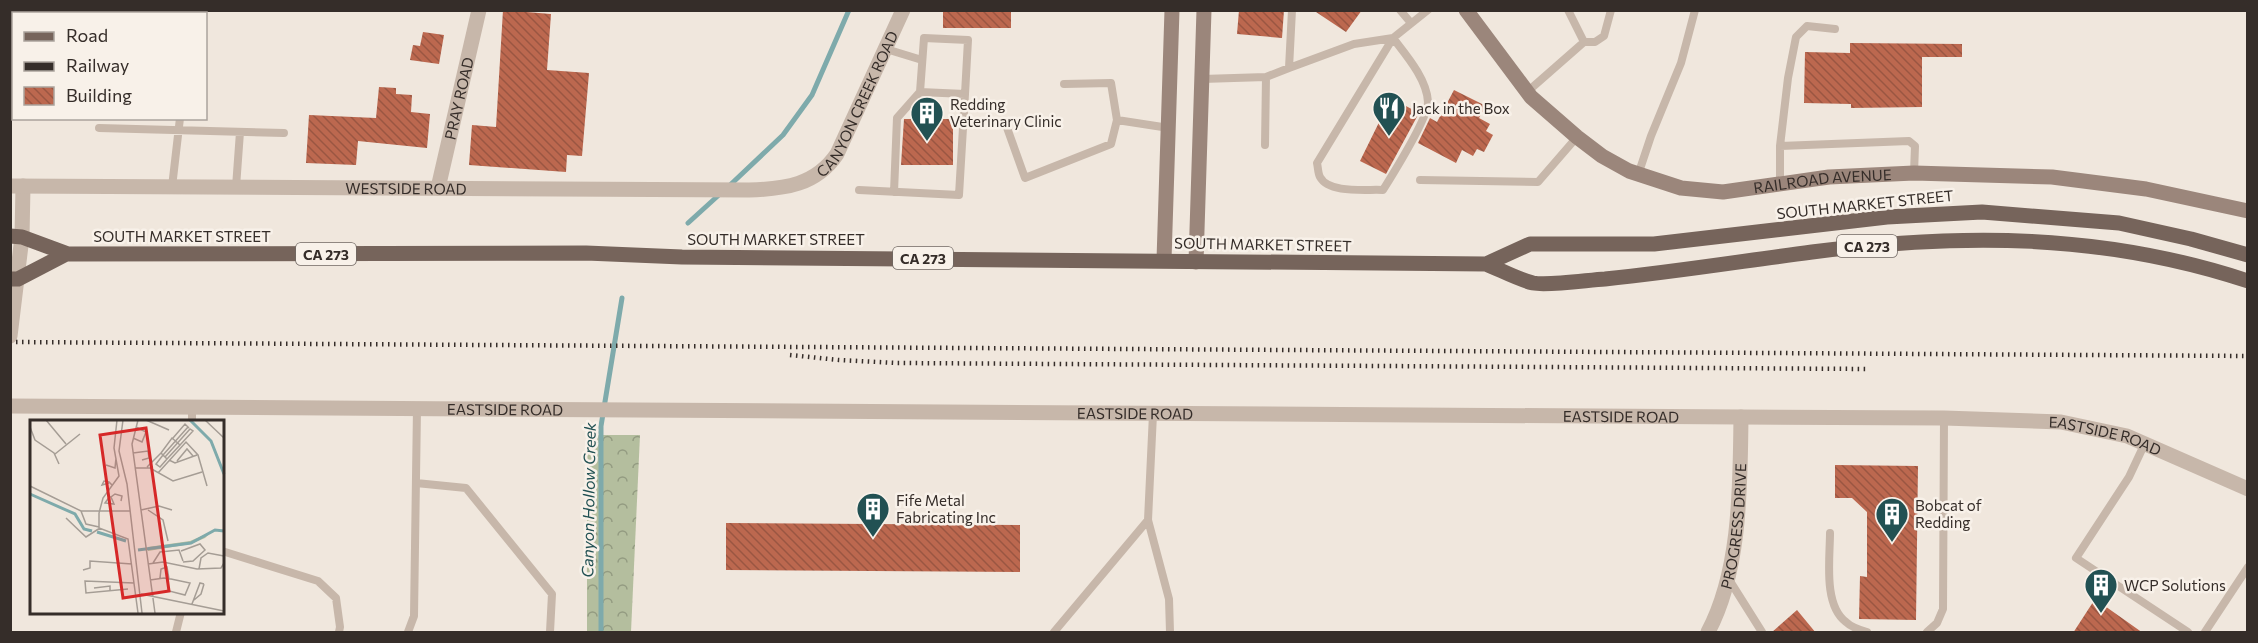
<svg xmlns="http://www.w3.org/2000/svg" width="2258" height="643" font-family="Commissioner,sans-serif">
<style>
.forest{fill:url(#forest-crowns)}
.lines{fill:none;stroke-linecap:round;stroke-linejoin:round}
.stream{stroke:#7eaaab;stroke-width:5}
.building{fill:url(#building-back-hatch)}
.service{stroke:#c7b7aa;stroke-width:8}
.minor{stroke:#c7b7aa;stroke-width:15}
.tertiary{stroke:#c7b7aa;stroke-width:15}
.secondary{stroke:#9b867b;stroke-width:15}
.primary{stroke:#76645b;stroke-width:15}
.rail{stroke:#352d29;stroke-width:4.5;stroke-dasharray:1.5 4.5;stroke-linecap:butt}
.labels{text-anchor:middle;dominant-baseline:central;stroke-width:5;stroke-linejoin:round;paint-order:stroke}
.shield{fill:#f8f1e9;stroke:#706863;stroke-width:1.5}
.shield-label{font-size:14px;font-weight:bold;fill:#352d29}
.street-label{font-size:15px;fill:#352d29;stroke:#f8f1e9}
.poi-label{font-size:15px;fill:#352d29;stroke:#f8f1e9;text-anchor:start}
.water-label{font-size:16px;font-style:italic;fill:#225153;stroke:#f8f1e9}
.inset-river{fill:none;stroke:#7eaaab;stroke-width:3}
.inset-road{fill:none;stroke:#a59d95;stroke-width:1.5}
.view{fill:#d62828;fill-opacity:0.15;stroke:#d62828;stroke-width:3}
.inset-edge{fill:none;stroke:#352d29;stroke-width:3}
</style>
<defs>
<pattern id="forest-crowns" width="20" height="18" patternUnits="userSpaceOnUse" patternTransform="scale(1.5)"><rect width="20" height="18" fill="#b4be9e"/><path d="M2 6a3 3 0 1 1 6 0M12 15a3 3 0 1 1 6 0" fill="none" stroke="#939b81"/></pattern>
<pattern id="building-back-hatch" width="6" height="6" patternUnits="userSpaceOnUse" patternTransform="scale(1.5)"><rect width="6" height="6" fill="#bc684f"/><path d="M-1 5l2 2M0 0l6 6M5-1l2 2" fill="none" stroke="#9a5642"/></pattern>
</defs>
<rect width="100%" height="100%" fill="#f0e7dd"/>
<path class="forest" d="M587,435H640L631,632H587Z"/>
<g class="lines">
<path class="stream" d="M728,187L783,135L812,95L849,10
M688,223L721,193
M601,632V426L622,298"/>
</g>
<path class="building" d="M503,10L551,14L547,70L589,73L582,156L567,155L566,172L469,165L472,125L496,127Z
M943,10H1011V28H943Z
M1239,10H1284L1282,38L1237,34Z
M1313,10H1362L1346,32Z
M423,32L444,35L439,64L410,60L413,45L420,46Z
M1850,43L1962,44V57H1922V107L1851,108V104L1804,103L1805,52L1850,53Z
M379,87L396,88V94L412,95L411,112L430,114L427,148L358,141L356,165L306,163L309,115L376,118Z
M1454,90L1486,106L1479,118L1490,124L1486,131L1493,135L1484,152L1477,149L1473,156L1462,150L1456,163L1418,143L1430,118L1437,122Z
M1391,98L1419,113L1386,174L1360,161Z
M904,119H953V165H901Z
M1835,465L1918,466L1916,620L1859,619L1860,576L1867,577V512L1852,498H1835Z
M726,523L1020,525V572L726,570Z
M2095,599L2143,633H2073Z
M1797,610L1816,633H1771Z"/>
<g class="lines">
<path class="service" d="M1292,10L1289,68L1354,44L1393,38C1406,55 1427,79 1428,102C1428,118 1393,174 1383,190C1367,189 1329,194 1320,177C1318,174 1318,167 1317,163L1393,38L1428,10
M1400,10L1411,23
M1568,10L1584,42
M110,14V10
M201,14L202,10
M1835,29L1807,26L1796,37L1788,78L1780,146L1909,141L1915,146L1914,173
M924,38L968,40L965,94L920,92Z
M886,49L922,60
M1202,79L1266,77L1289,68
M1064,84L1111,83L1117,120
M1527,92L1584,42H1595L1604,36L1611,10
M1006,125L1025,178L1111,144L1117,120L1169,128
M99,128L284,133
M1265,145L1266,77
M1638,175L1651,136L1681,63L1695,10
M1420,180L1538,182L1577,137
M1780,185V146
M172,187L180,118
M236,187L240,132
M859,190L959,195L965,94
M894,192L897,118L920,92
M1153,414L1148,520L1169,599L1170,632
M192,421V407
M2145,443L2129,477L2076,558L2188,632
M416,483L466,488L552,594L550,632
M1830,533C1830,558 1823,605 1846,622C1851,627 1860,630 1867,632
M222,551L318,581L336,598L340,627L339,632
M1728,578L1762,632
M176,632L181,612
M408,632L414,616L417,408
M1054,632L1148,520
M1927,632L1937,623L1943,609L1944,418
M2205,632L2248,567"/>
<g class="minor">
<path id="s1" d="M438,188L479,10"/>
<path d="M10,336L22,237L23,186"/>
<path id="s2" d="M1708,632C1741,570 1740,486 1741,417"/>
</g>
<g class="tertiary">
<path id="s3" d="M10,186L749,190C785,189 816,185 837,154L903,10"/>
<path id="s4" d="M10,406L1741,417L1944,418L2061,422L2127,436L2248,489"/>
</g>
<g class="secondary">
<path id="s5" d="M1466,10L1531,97L1577,137L1602,156L1629,171L1681,188L1723,192L1829,177L1914,173L2052,177L2146,189L2248,211"/>
<path d="M1164,260L1172,10"/>
<path d="M1196,262L1204,10"/>
</g>
<path class="primary" d="M10,236L22,237L68,254L586,253L682,257L1486,264C1501,270 1517,279 1533,283C1548,286 1588,280 1605,279C1675,272 1743,261 1812,252C1961,233 2103,233 2248,281
M1486,264L1530,244H1654L1887,217L1982,212L2119,223L2191,239L2248,255
M10,279H18L66,254"/>
<path class="rail" d="M10,342L2248,356
M790,355L839,360L897,363L1868,369"/>
</g>
<defs>
<symbol id="restaurant-pin" viewBox="-11 -11 22 30"><path d="M0 17L-7.5 6A9.5 9.5 0 1 1 7.5 6Z" fill="#225153" stroke="#f8f1e9"/><path d="M-5-6h1v4h1v-4h1v4h1v-4h1v5L-1.5 .5V6h-2V.5L-5-1ZM5-6V6H3V1.5H1.5Q1.5-4 5-6Z" fill="#fff"/></symbol>
<symbol id="building-pin" viewBox="-11 -11 22 30"><path d="M0 17L-7.5 6A9.5 9.5 0 1 1 7.5 6Z" fill="#225153" stroke="#f8f1e9"/><path d="M-4-6H4V6H1V3H-1V6H-4ZM-2.5-4.3h1.7v1.8h-1.7ZM.8-4.3h1.7v1.8H.8ZM-2.5-1h1.7V.8h-1.7ZM.8-1h1.7V.8H.8Z" fill="#fff"/></symbol>
</defs>
<g fill-rule="evenodd">
<use href="#restaurant-pin" x="1370" y="89" width="38" height="52"/>
<use href="#building-pin" x="908" y="94" width="38" height="52"/>
<use href="#building-pin" x="854" y="490" width="38" height="52"/>
<use href="#building-pin" x="1873" y="495" width="38" height="52"/>
<use href="#building-pin" x="2082" y="566" width="38" height="52"/>
</g>
<g class="labels">
<g class="shield">
<rect x="1837" y="235" width="60" height="22" rx="4.5"/>
<rect x="296" y="243" width="60" height="22" rx="4.5"/>
<rect x="893" y="247" width="60" height="22" rx="4.5"/>
</g>
<g class="shield-label">
<text x="1867" y="246">CA 273</text>
<text x="326" y="254">CA 273</text>
<text x="923" y="258">CA 273</text>
</g>
<g class="street-label">
<text stroke="none"><textPath href="#s1" startOffset="92">PRAY ROAD</textPath></text>
<text stroke="none"><textPath href="#s3" startOffset="892">CANYON CREEK ROAD</textPath></text>
<text stroke="none"><textPath href="#s5" startOffset="429">RAILROAD AVENUE</textPath></text>
<text stroke="none"><textPath href="#s3" startOffset="396">WESTSIDE ROAD</textPath></text>
<text transform="translate(1865 204) rotate(-6)">SOUTH MARKET STREET</text>
<text x="182" y="236">SOUTH MARKET STREET</text>
<text x="776" y="239">SOUTH MARKET STREET</text>
<text transform="translate(1263 244) rotate(1)">SOUTH MARKET STREET</text>
<text stroke="none"><textPath href="#s4" startOffset="495">EASTSIDE ROAD</textPath></text>
<text stroke="none"><textPath href="#s4" startOffset="1125">EASTSIDE ROAD</textPath></text>
<text stroke="none"><textPath href="#s4" startOffset="1611">EASTSIDE ROAD</textPath></text>
<text stroke="none"><textPath href="#s4" startOffset="2097">EASTSIDE ROAD</textPath></text>
<text stroke="none"><textPath href="#s2" startOffset="110">PROGRESS DRIVE</textPath></text>
</g>
<g class="poi-label">
<text x="950" y="104">Redding<tspan x="950" dy="17">Veterinary Clinic</tspan></text>
<text x="1412" y="108">Jack in the Box</text>
<text x="896" y="500">Fife Metal<tspan x="896" dy="17">Fabricating Inc</tspan></text>
<text x="1915" y="505">Bobcat of<tspan x="1915" dy="17">Redding</tspan></text>
<text x="2124" y="585">WCP Solutions</text>
</g>
<g class="water-label">
<text transform="translate(588 500) rotate(-89)">Canyon Hollow Creek</text>
</g>
</g>
<g transform="translate(30 420)">
<rect width="194" height="194" fill="#f0e7dd"/>
<path d="M181,112L175,118L161,124L118,131V127L160,121Z" fill="#b4be9e"/>
<path class="inset-river" d="M160,0L181,21L194,54M0,74L45,94L54,109L62,111M67,112L96,121M108,130L161,123L185,110L194,111"/>
<path class="inset-road" d="M16,0L36,24M93,0L89,31L97,64L112,193M108,0L102,24L125,193M116,0L139,10M175,0L194,18M0,7L5,20L24,33L29,44M103,18L112,22L116,12L106,7M143,18L155,4L159,8M103,33L118,31L119,38L112,40M131,33L142,18L150,25L137,39M25,34L50,14M133,35L158,7M135,37L160,9L163,11L150,25M139,40L145,43L167,35M147,41L157,29L163,36M76,45L85,48L86,38M117,47L131,33L137,39L130,47L126,44L133,35M105,48H120L143,61L172,52M128,53L156,22L168,35L177,66M79,63L72,65L74,61L79,62L82,65M0,66L51,91H100M80,76L75,83L84,84L81,77L85,74L92,76L91,81M111,90L129,86L142,90M118,90L133,100L138,121M51,91L56,104L69,107M69,93V108L98,119L108,193M69,93L73,78L89,56L84,28L87,0M36,98L56,117L70,108M151,131L170,124L175,130L163,141L153,142M123,143L130,132L149,130L153,141M118,144L133,142L167,149L191,148L194,143M169,149L171,138L178,133L194,136M53,150L60,148V141L102,144M130,158L131,149L137,147L139,159M120,160L134,158L141,159L160,163L155,175L139,171L137,159M64,168L80,166V170M98,169L56,173L55,161L104,163M111,174L194,191M164,180L171,174L174,164M162,184L170,163L174,164"/>
<path class="view" d="M116,8L139,171L93,178L70,15Z"/>
<rect width="194" height="194" class="inset-edge"/>
</g>
<rect width="2258" height="643" fill="none" stroke="#352d29" stroke-width="24"/>
<rect x="12" y="12" width="195" height="108" fill="#f8f1e9" stroke="#aaa39c" stroke-width="1.5"/>
<rect x="24" y="32" width="30" height="9" fill="#76645b" stroke="#aaa39c" stroke-width="1.5"/>
<text x="66" y="42" font-size="18" fill="#352d29">Road</text>
<rect x="24" y="62" width="30" height="9" fill="#352d29" stroke="#aaa39c" stroke-width="1.5"/>
<text x="66" y="72" font-size="18" fill="#352d29">Railway</text>
<rect x="24" y="87" width="30" height="18" fill="url(#building-back-hatch)" stroke="#aaa39c" stroke-width="1.5"/>
<text x="66" y="102" font-size="18" fill="#352d29">Building</text>
</svg>
